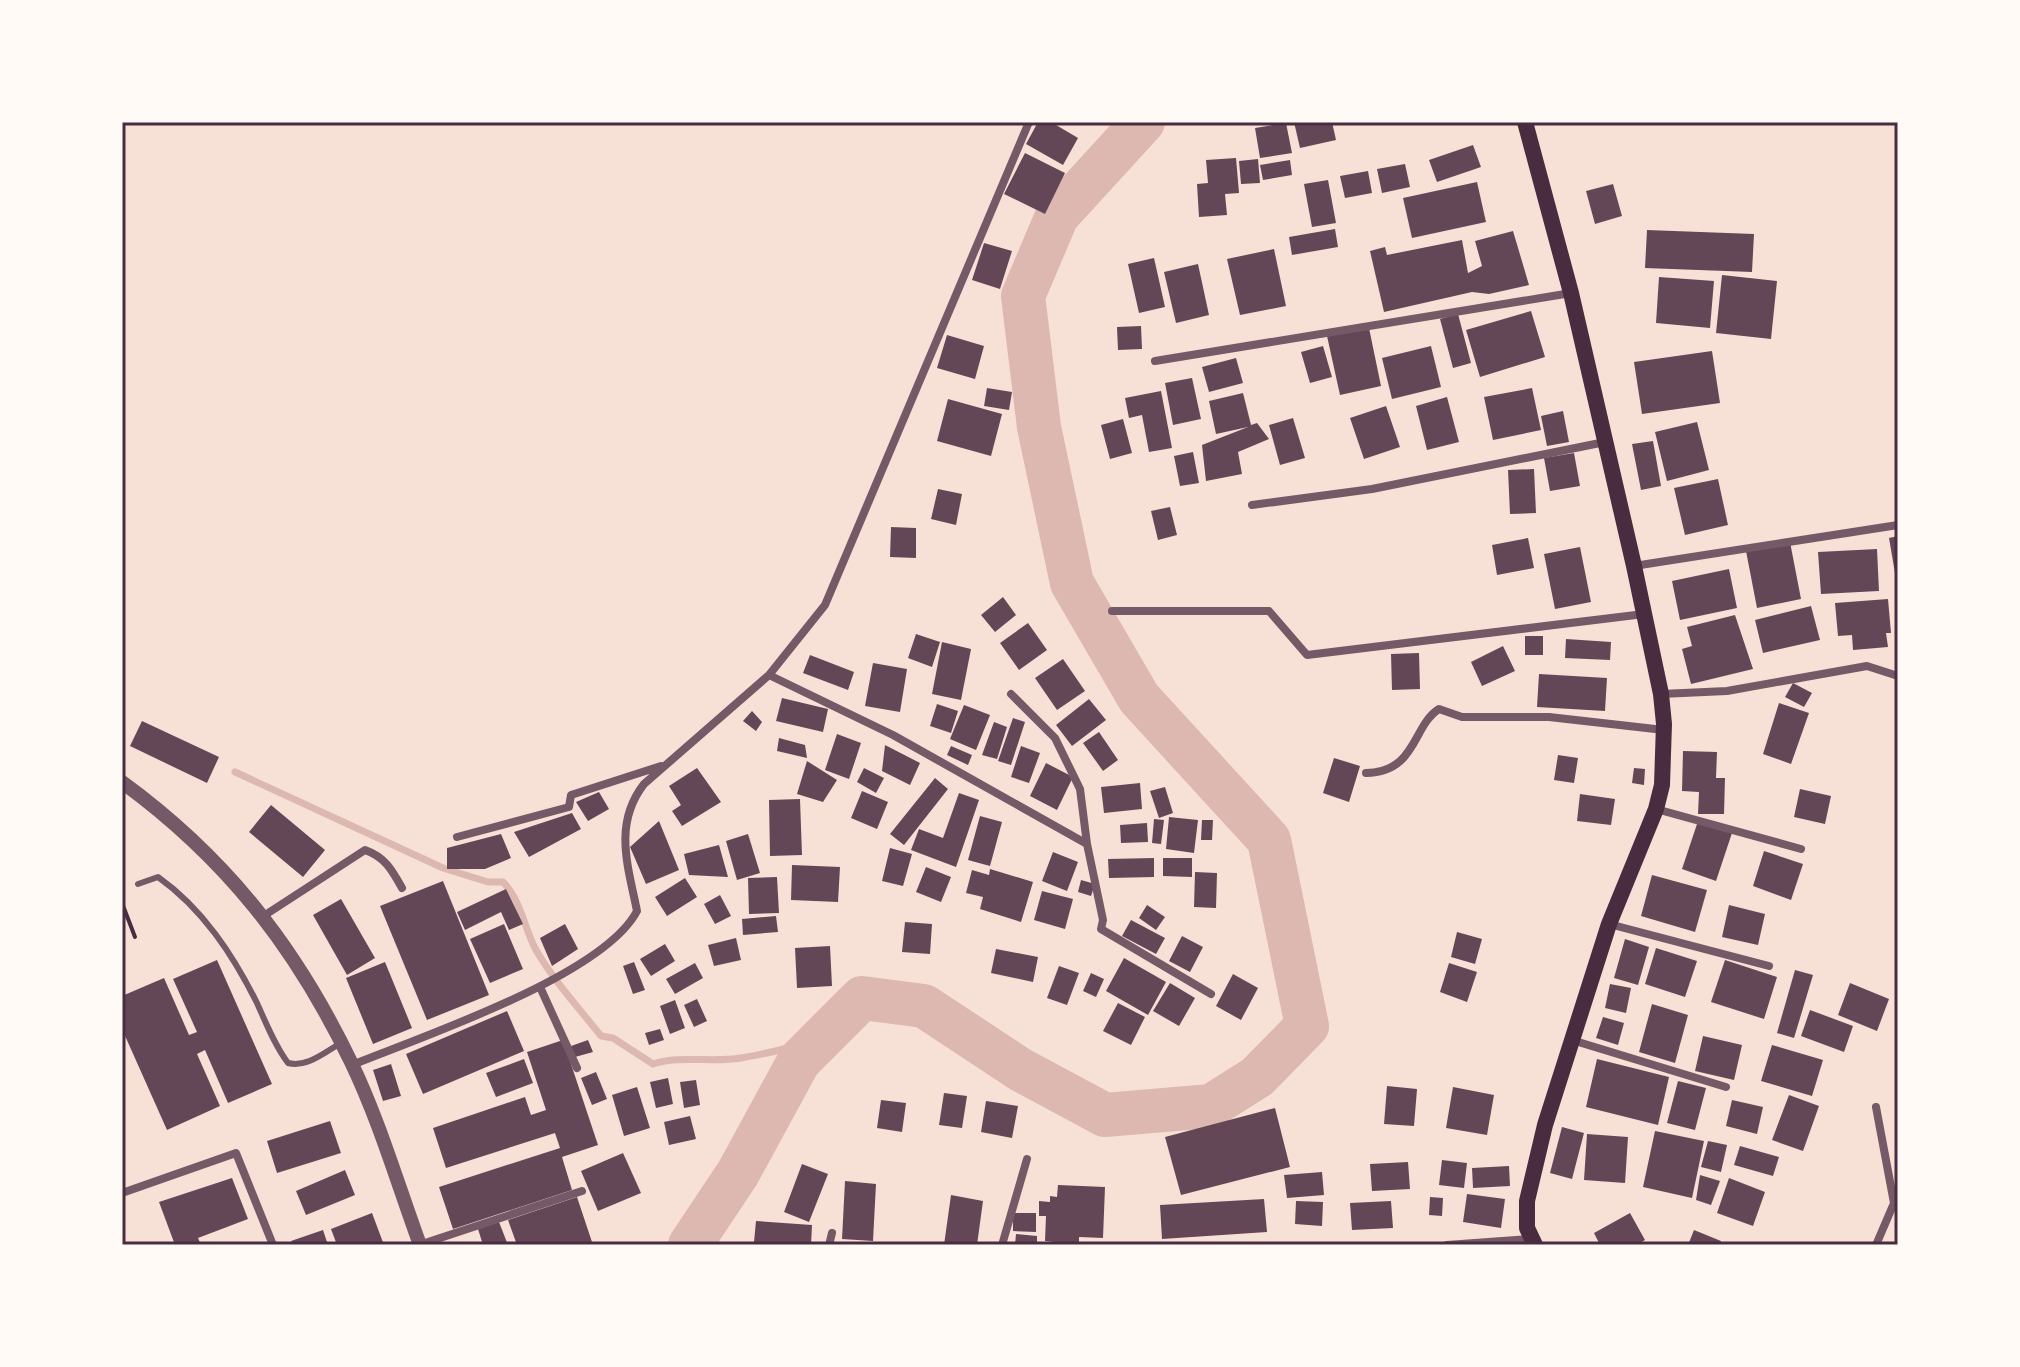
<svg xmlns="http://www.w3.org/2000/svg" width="2020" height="1367" font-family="Roboto,sans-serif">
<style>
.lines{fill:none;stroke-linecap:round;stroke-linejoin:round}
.stream{stroke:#dcb8b0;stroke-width:7}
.river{stroke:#dcb8b0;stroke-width:44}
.building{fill:#644757}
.path{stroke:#4a2c40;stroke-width:4}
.service{stroke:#755966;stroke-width:6}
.minor{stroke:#755966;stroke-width:8}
.tertiary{stroke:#755966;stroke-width:14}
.secondary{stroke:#4a2c40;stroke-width:16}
.neatline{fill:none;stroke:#4a2c40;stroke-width:3}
</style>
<rect width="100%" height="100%" fill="#f7e1d7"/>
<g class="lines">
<path class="stream" d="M235,772L443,868L488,882H503C521,900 524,928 536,950C554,981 579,1008 601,1036L613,1038L653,1064C680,1055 712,1063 741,1058C767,1054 794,1046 821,1040"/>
<path class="river" d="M690,1245L738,1173L799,1061L862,998L924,1006L1021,1070L1105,1115L1211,1106L1257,1077L1307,1026L1269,840L1139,698L1072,583L1039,427L1023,296L1057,216L1143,122"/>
</g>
<path class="building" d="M1038,122H1051L1078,138L1063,165L1026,144Z
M1294,122H1332L1336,140L1300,148Z
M1286,123L1292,153L1260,158L1255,128Z
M1473,145L1481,167L1437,182L1429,160Z
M1025,153L1065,173L1045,214L1004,194Z
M1236,158L1239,193L1225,194L1227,215L1199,217L1197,184L1208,183L1206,160Z
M1258,159L1260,183L1241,184L1239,161Z
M1290,160L1292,175L1263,180L1260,165Z
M1405,164L1410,187L1382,193L1377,169Z
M1368,171L1372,193L1345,198L1340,176Z
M1328,180L1336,223L1312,227L1304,184Z
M1477,182L1486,222L1412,238L1403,198Z
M1613,184L1622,216L1595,224L1586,191Z
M1335,229L1338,247L1292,255L1289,237Z
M1647,230L1754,234L1752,272L1645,268Z
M1513,231L1529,285L1489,294L1472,292L1384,312L1370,251L1385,247L1387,255L1462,240L1468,273L1482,266L1475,241Z
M984,243L1012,251L1000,289L972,280Z
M1274,249L1286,306L1240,315L1227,259Z
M1154,258L1165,307L1139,313L1128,264Z
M1198,264L1209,315L1176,323L1164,272Z
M1722,275L1777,281L1771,339L1716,333Z
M1659,277L1714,281L1710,328L1656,323Z
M1531,311L1545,357L1480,377L1466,330Z
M1458,314L1471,363L1453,368L1440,319Z
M1141,326L1142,349L1118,350L1117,327Z
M1369,328L1381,386L1340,395L1327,336Z
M947,335L984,346L975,379L937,368Z
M1323,346L1332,377L1310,383L1301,352Z
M1431,346L1441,387L1392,399L1382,358Z
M1712,351L1720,403L1642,414L1634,362Z
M1236,358L1243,383L1209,392L1202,367Z
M1192,378L1201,419L1173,425L1165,383Z
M987,388L1012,392L1009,410L984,406Z
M1532,388L1541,430L1493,440L1484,397Z
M1161,391L1172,448L1149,452L1142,415L1129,418L1125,398Z
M1243,393L1251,425L1257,423L1269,439L1238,452L1242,474L1206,481L1202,445L1248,427L1216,434L1209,401Z
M1447,397L1459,442L1427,450L1416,406Z
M948,399L1002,414L991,456L937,441Z
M1386,406L1400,447L1364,459L1350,418Z
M1563,411L1569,442L1547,446L1541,416Z
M1293,418L1305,458L1280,465L1269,425Z
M1123,419L1132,453L1110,459L1101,425Z
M1697,422L1709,470L1667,481L1655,432Z
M1653,441L1661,486L1641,490L1632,444Z
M1193,452L1199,483L1180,486L1174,456Z
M1574,453L1580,486L1550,491L1544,458Z
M1534,469L1536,513L1510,514L1508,470Z
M1718,479L1728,525L1685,535L1674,488Z
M938,489L962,494L956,525L931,519Z
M1170,507L1177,535L1158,540L1151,511Z
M891,527L916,528V558L890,557Z
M1898,536V579H1896L1889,538Z
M1528,538L1534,568L1497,575L1492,545Z
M1790,542L1801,599L1757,608L1746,551Z
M1580,547L1591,602L1555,609L1544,554Z
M1877,549L1879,591L1821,594L1818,552Z
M1729,569L1737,608L1680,620L1672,581Z
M1003,597L1016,615L995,632L981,615Z
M1888,599L1891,633H1886L1888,647L1853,650L1852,635L1838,636L1835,603Z
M1811,606L1820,640L1763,653L1755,620Z
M1735,615L1753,669L1691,684L1682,649L1692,646L1687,627Z
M1028,623L1047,650L1019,670L1000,643Z
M916,634L940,642L932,667L908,658Z
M1525,636H1543V655H1525Z
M1566,639L1611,642L1610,660L1565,658Z
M942,642L971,649L961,700L932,694Z
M1503,646L1515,671L1482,686L1471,662Z
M1419,653L1420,689L1392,690L1391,654Z
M810,655L854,672L848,690L803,673Z
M1063,659L1085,691L1057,710L1035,678Z
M873,663L907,669L900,712L865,706Z
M1539,674L1607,678L1605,711L1537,707Z
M1793,683L1812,693L1804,707L1785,697Z
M782,698L828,709L823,732L776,721Z
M1089,699L1106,720L1072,746L1056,725Z
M1779,703L1809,713L1791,764L1763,754Z
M937,704L958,711L951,733L930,726Z
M964,705L990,715L976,750L950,739Z
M752,711L762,722L756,731L743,721Z
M1013,718L1025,722L1011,765L998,761Z
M142,721L219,757L207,783L130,746Z
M994,722L1007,727L997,759L982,755Z
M1099,732L1118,760L1103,771L1083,743Z
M837,734L861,743L849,779L825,770Z
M779,738L805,745L807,758L777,751Z
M885,745L920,763L910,785L882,771Z
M951,746L972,755L968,765L947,755Z
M1021,746L1040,753L1029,783L1011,777Z
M1683,751L1717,752L1716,778H1725L1724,814H1698L1699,792L1682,791Z
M1558,755L1578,758L1574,783L1554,780Z
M1334,758L1360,766L1349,802L1323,793Z
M807,761L837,780L823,802L797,794Z
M1046,763L1073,777L1057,810L1030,796Z
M697,768L721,802L682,826L672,811L681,805L669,786Z
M864,768L884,778L876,793L857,782Z
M1634,768L1645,769L1644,785L1632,783Z
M935,778L948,789L904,845L890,834Z
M1140,783L1142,809L1104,813L1101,787Z
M1165,787L1173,813L1159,818L1150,791Z
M1800,789L1831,796L1825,824L1794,817Z
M862,791L888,802L877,829L851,818Z
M599,792L609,809L588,821L576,802Z
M959,793L979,800L956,867L911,850L919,829L943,838Z
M1580,794L1615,799L1611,825L1577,821Z
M800,799L802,855L770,856L769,800Z
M271,805L325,850L303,877L249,832Z
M572,813L581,829L529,857L514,832Z
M980,816L1002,822L990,866L968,860Z
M1169,817L1198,820L1194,853L1166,849Z
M1154,819L1164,820L1161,844L1152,843Z
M1202,820H1213L1212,840H1201Z
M659,821L679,870L646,884L630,847Z
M1698,821L1732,833L1716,881L1682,869Z
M1147,823L1148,842L1121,843L1120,825Z
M501,834L511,858L485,869H447V848Z
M748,834L760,873L737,880L726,841Z
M719,845L728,877L689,875L684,854Z
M890,848L912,854L903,886L882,881Z
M1764,851L1803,864L1791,900L1753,886Z
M1053,852L1078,862L1067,891L1042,881Z
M1154,858V877L1109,878L1108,859Z
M1163,858H1192V877L1163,876Z
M792,865L840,867L838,902L791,900Z
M926,867L951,877L941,902L916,892Z
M990,869L1033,882L1021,922L980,909L983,897L966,893L972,870L989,875Z
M1195,872L1217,873L1216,908L1194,907Z
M1652,875L1707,890L1695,932L1641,916Z
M777,877L779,913L749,914L748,878Z
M685,878L697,897L667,916L655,897Z
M1081,880L1095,884L1091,896L1078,892Z
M443,881L489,995L427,1020L380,906Z
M506,889L523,924L509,930L501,912L465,930L457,912Z
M1042,891L1073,899L1065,929L1034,920Z
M720,895L731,916L715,924L704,904Z
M341,899L375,958L347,975L313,915Z
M1147,905L1165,917L1156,930L1139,918Z
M1729,905L1765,914L1758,945L1722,937Z
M776,916L778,932L743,935L742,919Z
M1131,920L1165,938L1156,954L1122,936Z
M905,922L932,924L930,954L902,952Z
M504,924L523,969L490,983L470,939Z
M565,924L578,949L552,966L540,938Z
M1457,932L1482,939L1475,964L1451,957Z
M1182,936L1203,947L1190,972L1169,961Z
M736,938L741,960L714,966L708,945Z
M1625,939L1649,947L1638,985L1614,978Z
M665,944L675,961L651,976L640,959Z
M830,946L832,986L797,988L795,948Z
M1656,948L1697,961L1685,997L1645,984Z
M996,949L1038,957L1033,982L991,973Z
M1124,958L1166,982L1148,1015L1106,991Z
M217,960L272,1084L228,1103L205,1050L197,1054L220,1106L167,1130L122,1029V996L164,978L189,1035L197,1032L173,979Z
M1725,960L1777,977L1764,1019L1711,1002Z
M385,962L412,1028L373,1044L346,978Z
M634,962L645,990L633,994L623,966Z
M695,963L703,978L675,994L666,979Z
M1449,963L1477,972L1467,1002L1440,992Z
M1059,966L1079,973L1067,1005L1047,998Z
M1795,970L1813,975L1794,1038L1777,1033Z
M1091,973L1104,979L1096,997L1083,991Z
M1233,974L1258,988L1241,1020L1216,1006Z
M1170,983L1195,998L1179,1026L1153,1011Z
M1850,983L1889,999L1877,1031L1838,1015Z
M1610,984L1631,988L1626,1013L1605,1008Z
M697,999L707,1021L694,1027L684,1005Z
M675,1000L685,1028L670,1034L660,1006Z
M1118,1003L1145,1017L1131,1045L1103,1031Z
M1652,1004L1688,1015L1675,1063L1639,1052Z
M1810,1010L1853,1026L1844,1052L1801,1036Z
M507,1011L524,1051L423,1094L406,1054Z
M1603,1017L1624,1023L1618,1045L1596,1038Z
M660,1029L664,1040L649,1045L645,1033Z
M1703,1036L1742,1045L1734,1080L1695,1071Z
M563,1040L598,1145L562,1157L572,1190L453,1229L439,1187L560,1148L555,1133L446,1168L433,1128L525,1097L531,1115L546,1110L527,1052Z
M588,1040L593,1052L575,1057L571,1046Z
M1772,1045L1823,1060L1812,1096L1761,1081Z
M524,1059L533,1083L496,1097L486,1073Z
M1597,1059L1669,1077L1658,1125L1586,1107Z
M391,1064L401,1096L383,1101L373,1070Z
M596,1072L607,1099L592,1105L581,1078Z
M668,1078L673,1104L656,1108L650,1082Z
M696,1080L700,1105L684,1108L680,1082Z
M1678,1081L1706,1088L1695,1130L1667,1123Z
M1387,1086L1417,1089L1414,1126L1384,1124Z
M637,1087L650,1128L624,1136L612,1095Z
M1453,1087L1494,1095L1487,1135L1446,1128Z
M944,1093L967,1096L962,1128L939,1125Z
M1789,1095L1819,1106L1803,1151L1772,1140Z
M881,1100L906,1103L902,1132L877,1128Z
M1732,1100L1763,1107L1757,1134L1726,1126Z
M986,1101L1018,1106L1012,1138L981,1132Z
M1275,1108L1290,1167L1181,1195L1165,1137Z
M690,1116L696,1139L669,1145L664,1122Z
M330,1121L341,1153L277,1173L267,1141Z
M1562,1127L1584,1133L1572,1179L1550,1173Z
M1655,1131L1704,1141L1692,1198L1643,1187Z
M1587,1134L1628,1137L1625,1183L1584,1180Z
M1708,1141L1727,1145L1721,1172L1701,1167Z
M1740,1146L1779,1157L1773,1176L1734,1165Z
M623,1153L641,1193L598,1211L581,1171Z
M1442,1160L1467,1163L1464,1188L1439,1185Z
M1408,1162L1410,1189L1372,1191L1370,1164Z
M802,1164L828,1174L809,1222L784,1212Z
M1509,1166L1510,1186L1473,1188L1472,1168Z
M345,1170L355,1195L306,1215L296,1191Z
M1322,1172L1324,1195L1287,1198L1284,1175Z
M1700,1175L1720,1181L1711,1205L1696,1200Z
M232,1178L248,1219L198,1238L201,1245H175L159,1202Z
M1729,1178L1765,1192L1753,1226L1717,1213Z
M845,1181L876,1184L873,1241L842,1239Z
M1058,1185L1105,1187L1103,1238L1079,1237V1245L1045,1241L1046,1216H1039V1201L1050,1202V1196L1057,1197Z
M1467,1194L1505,1199L1501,1228L1463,1222Z
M951,1195L983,1201L977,1245H944Z
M577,1197L593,1245H517L508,1220Z
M1430,1197L1443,1198L1442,1216L1429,1215Z
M1264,1199L1267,1232L1162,1239L1160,1205Z
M1296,1201L1323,1202L1322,1226L1295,1224Z
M1391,1201L1393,1228L1352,1230L1350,1203Z
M372,1213L384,1245H337L331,1229Z
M1013,1213H1036V1232L1013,1231Z
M1630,1213L1645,1240L1637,1245H1600L1594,1233Z
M756,1221L812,1225L811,1245L754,1242Z
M499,1222L508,1245H483L478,1229Z
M323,1230L328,1245H292L291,1241Z
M1694,1230L1721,1241L1720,1245H1688Z
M1016,1234L1037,1236V1245H1015Z"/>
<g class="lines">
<path class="path" d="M122,903L135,937"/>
<path class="service" d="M138,884L158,877C203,909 233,955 257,1003C266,1023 275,1046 288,1063C307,1068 325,1052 341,1043"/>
<path class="minor" d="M1155,361L1571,293
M1252,505L1372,489L1605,442
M1634,566L1898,525
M1112,611H1269L1307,655L1644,614
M769,675L893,735L1087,844L1103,920L1101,929L1211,994
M1011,694L1055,738L1080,789L1087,844
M1661,694L1727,691L1867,666L1898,676
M1366,773C1417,772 1412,726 1439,709L1462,717H1549L1664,730
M1656,809L1801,849
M457,837L569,807L571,795L661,766
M262,917L365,850C385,857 392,870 402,888
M1609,924L1769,966
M540,987L577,1068
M1575,1041L1726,1087
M352,1065C423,1036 603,976 637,911C628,866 613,824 644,784L769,675L825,605L1029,122
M1876,1107L1894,1203L1876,1245
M122,1193L236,1153L273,1245
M419,1245L582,1191
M829,1245L832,1233
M1002,1245L1027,1159
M1447,1245L1530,1239"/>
<path class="tertiary" d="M122,782C226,858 295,946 351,1062C379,1120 398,1185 420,1245"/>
<path class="secondary" d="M1525,122L1571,293L1634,566L1661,694L1664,724L1662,785L1656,809L1609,924L1545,1125L1527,1201V1228L1535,1245"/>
</g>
<rect width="2020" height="1367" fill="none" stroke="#fffaf5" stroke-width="248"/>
<rect x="124" y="124" width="1772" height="1119" class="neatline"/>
</svg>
